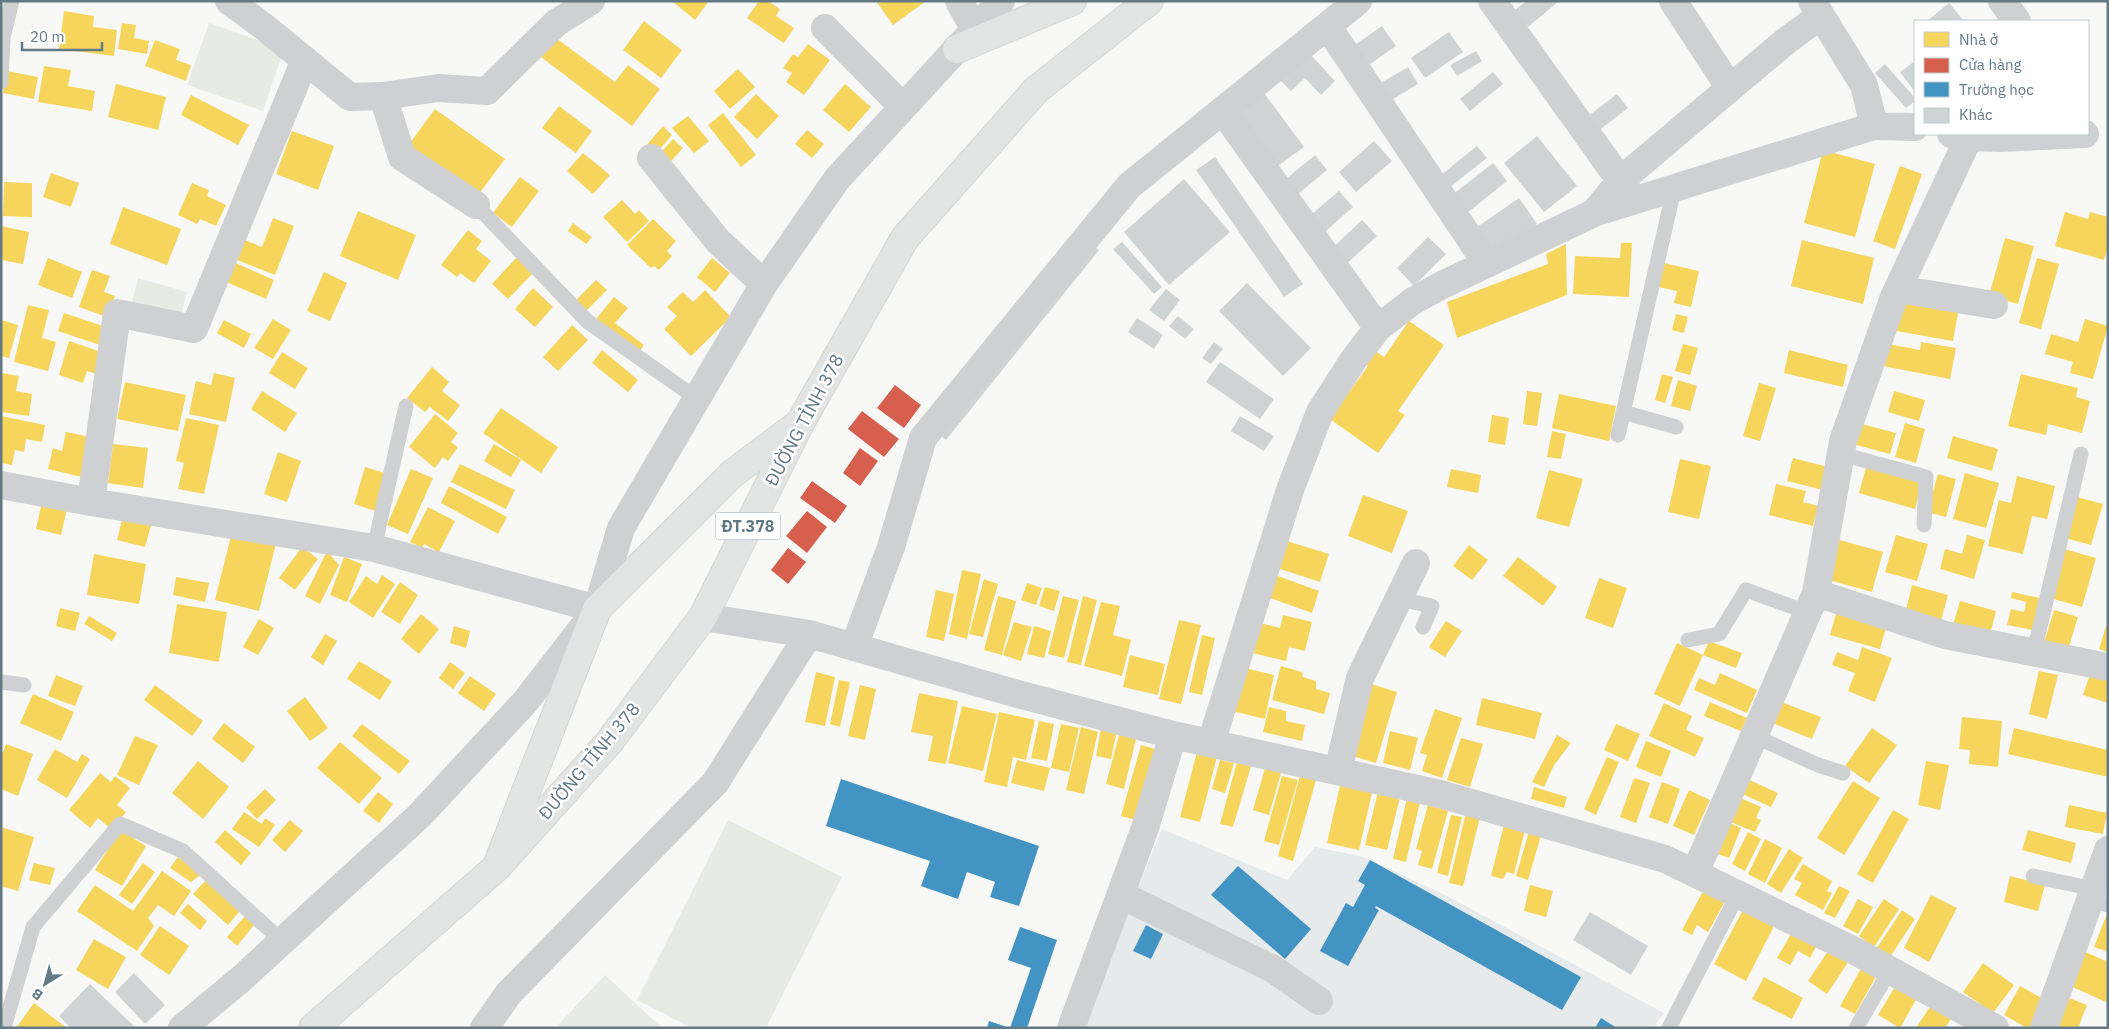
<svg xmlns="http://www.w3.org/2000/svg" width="2109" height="1029" font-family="'IBM Plex Sans',sans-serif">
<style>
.built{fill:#e7eaea}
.green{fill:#e8ebe4}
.homes{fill:#f6d55c}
.shops{fill:#d6604d}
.schools{fill:#4393c3}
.building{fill:#d0d3d3}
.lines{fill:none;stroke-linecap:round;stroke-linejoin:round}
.secondary-casing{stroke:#d4d6d6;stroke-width:30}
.primary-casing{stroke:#d4d6d6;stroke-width:30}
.service{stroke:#ced0d1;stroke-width:15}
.minor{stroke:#ced0d1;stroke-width:28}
.secondary{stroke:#e2e3e3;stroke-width:28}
.primary{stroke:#e2e3e3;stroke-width:28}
.labels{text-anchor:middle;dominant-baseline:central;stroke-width:5;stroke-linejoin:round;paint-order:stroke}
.shield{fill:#fff;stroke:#90a2aa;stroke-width:1}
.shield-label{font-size:16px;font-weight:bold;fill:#617a85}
.street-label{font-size:18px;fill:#617a85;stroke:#fff}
</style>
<rect width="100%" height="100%" fill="#f8f8f7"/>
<path class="built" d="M1162,829L1287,880L1315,847L1364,857L1449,897L1664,1013L1653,1028H1080Z"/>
<path class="green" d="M209,23L284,49L263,111L187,85Z
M138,278L187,292L180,320L131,306Z
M728,820L842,877L766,1028H692L637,1000Z
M605,975L662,1028H555Z"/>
<path class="homes" d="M672,1H709L695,20Z
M759,1H768L780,9L776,16L794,28L784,43L747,18Z
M876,1H926L893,25Z
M64,11L94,16L93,27L117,30L114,56L59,49Z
M644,21L682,50L661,78L623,50Z
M122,23L136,25L134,38L149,41L147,54L118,49Z
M556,38L615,82L628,65L660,89L632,126L541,57Z
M155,40L180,49L176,60L191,65L186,81L145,66Z
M808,44L830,60L804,95L786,82L792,73L783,68L793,54L798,57Z
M44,66L71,70L68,86L95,91L92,111L38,102Z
M738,69L755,87L730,109L714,91Z
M7,71L38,77L34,99L3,93Z
M116,84L166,97L158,130L108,117Z
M845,84L871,107L849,132L823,110Z
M756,94L779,116L757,139L734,117Z
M191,95L249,125L238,145L181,115Z
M559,106L592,131L576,153L542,128Z
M435,109L505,159L476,198L407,147Z
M723,113L756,155L741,167L708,125Z
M688,116L709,141L694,153L672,128Z
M663,126L672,135L655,155L645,147Z
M807,130L824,144L812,158L795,144Z
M292,131L334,146L318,190L276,174Z
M673,139L683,148L665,168L655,159Z
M1823,150L1875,164L1855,237L1804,223Z
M583,153L610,175L593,194L567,171Z
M1900,166L1922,174L1895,249L1873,241Z
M51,173L79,183L71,207L43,197Z
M520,177L539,191L512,227L493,213Z
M4,182L32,183V217L3,216Z
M192,183L209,190L207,196L226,205L216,226L200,219L197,224L178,215Z
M622,200L635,214L639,210L649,221L627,242L603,217Z
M123,207L181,229L167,265L110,244Z
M358,211L416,235L398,280L340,256Z
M2065,212L2088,219L2090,212L2108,217V246L2104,260L2055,246Z
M273,218L294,226L275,275L232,258L240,238L262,247Z
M653,219L676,241L667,251L672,256L659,270L654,266L651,268L627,245Z
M573,223L592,237L586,244L568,231Z
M1,226L29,232L23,264L1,260Z
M468,230L482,241L476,249L491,261L474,283L460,273L457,277L441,265Z
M2005,238L2034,246L2018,304L1989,296Z
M1802,240L1874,258L1863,304L1791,286Z
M1621,243H1632L1629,297L1573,294L1575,256L1620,258Z
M1566,244L1567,295L1457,338L1447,302L1548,264L1546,254Z
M518,256L534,272L508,299L492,284Z
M48,258L82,272L72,298L38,285Z
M712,258L730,273L715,292L697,277Z
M2037,258L2059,264L2041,329L2019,323Z
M231,261L274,280L266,299L222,280Z
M1664,263L1699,271L1691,307L1674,303L1677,291L1658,287Z
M92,270L110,276L104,292L115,296L107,317L79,307Z
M324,272L347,283L330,321L307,311Z
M596,280L607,290L586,311L575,301Z
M533,288L553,307L535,327L515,309Z
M705,290L731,317L691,356L664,329L677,316L667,307L683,292L693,302Z
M614,297L628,308L615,323L644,345L636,356L593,323Z
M1902,297L1959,307L1953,341L1896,331Z
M28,305L49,310L42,338L56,342L48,371L14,362Z
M64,313L109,328L103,346L58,331Z
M1676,314L1688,317L1684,333L1672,330Z
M273,319L291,330L273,359L254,348Z
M2085,319L2108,326L2093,379L2070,373L2073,362L2045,354L2051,334L2078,342Z
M1,320L18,325L9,358L1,356Z
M224,320L251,334L244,348L217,333Z
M1409,321L1444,345L1398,411L1405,415L1378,453L1320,412L1347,395L1368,366L1361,362L1371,348L1384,357Z
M572,325L588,340L558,371L543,357Z
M69,341L108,354L101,375L87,371L83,383L59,375Z
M1921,342L1956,348L1950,379L1878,365L1882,343L1920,350Z
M1683,344L1698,348L1690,375L1675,371Z
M602,350L638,380L628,392L592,363Z
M1789,350L1848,365L1843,387L1784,373Z
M282,352L308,368L295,389L269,373Z
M432,367L449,382L442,391L460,405L448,421L430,407L425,412L407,398Z
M1,373L19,376L16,391L32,394L29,416L1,412Z
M214,373L235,378L226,422L189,414L196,381L211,385Z
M1662,374L1673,377L1665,403L1655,400Z
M2021,374L2078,388L2076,397L2090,401L2082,433L2048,424L2046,435L2008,426Z
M1678,380L1697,386L1690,411L1671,406Z
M125,382L186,395L178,431L117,419Z
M1759,383L1776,388L1760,441L1743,436Z
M262,391L297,413L285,432L251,409Z
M1527,391L1542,393L1537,426L1523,424Z
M1894,391L1925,400L1919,421L1888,412Z
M1559,394L1616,406L1609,441L1552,428Z
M501,408L558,447L541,473L483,433Z
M435,414L458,433L451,442L458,447L448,461L443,457L435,468L409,447Z
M1492,415L1509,418L1505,445L1488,442Z
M1,416L45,425L42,442L26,439L24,452L15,450L12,465L1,463Z
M186,418L219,425L204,494L178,489L184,463L176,461Z
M1858,423L1896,433L1890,454L1853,444Z
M1905,423L1925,429L1916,463L1895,457Z
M1552,431L1566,434L1561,459L1547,457Z
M66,432L91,437L82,477L48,469L53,448L62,451Z
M1953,436L1998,449L1992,471L1947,458Z
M113,444L148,448L143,488L108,483Z
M494,444L521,460L511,477L484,461Z
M278,452L301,461L287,502L264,494Z
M1793,458L1828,467L1823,490L1787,481Z
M1680,459L1711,466L1699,519L1668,512Z
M460,464L515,490L506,509L451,482Z
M1867,464L1923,479L1915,509L1859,493Z
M365,467L388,474L375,511L354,504Z
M411,469L433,478L408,534L387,525Z
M1451,469L1481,475L1478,493L1447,487Z
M1549,470L1583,479L1569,527L1536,518Z
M1965,473L1999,483L1986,528L1953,519Z
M1938,474L1956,479L1946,517L1927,512Z
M2017,476L2055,486L2047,519L2032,516L2023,554L1988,546L1999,500L2011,503Z
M1776,484L1806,491L1803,502L1818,506L1813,526L1769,515Z
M449,486L507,517L498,534L441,503Z
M1363,495L1408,511L1392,553L1348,536Z
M2077,497L2103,504L2091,545L2065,538Z
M43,498L68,504L61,535L36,529Z
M428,507L455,521L439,552L424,544L422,548L410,542Z
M123,516L153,518L145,547L117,540Z
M232,532L276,544L259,611L215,600Z
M1896,535L1928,544L1917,581L1885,572Z
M1967,535L1985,540L1974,579L1940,569L1945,549L1962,554Z
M1280,539L1329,554L1320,582L1271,566Z
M1836,539L1883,552L1872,592L1825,579Z
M1469,545L1488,560L1472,580L1453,566Z
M302,547L318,559L295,590L279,578Z
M2064,549L2096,558L2082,607L2050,598Z
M327,551L339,565L320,604L305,596Z
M94,554L146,564L139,604L87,595Z
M344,557L362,564L347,602L330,595Z
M1518,557L1557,587L1543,606L1503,576Z
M962,570L981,574L967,639L949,634Z
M1270,573L1319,591L1312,613L1262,595Z
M382,575L395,584L373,618L349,602L366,576L377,584Z
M176,577L209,583L205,602L173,595Z
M1599,578L1627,588L1613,628L1585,618Z
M984,579L998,584L983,637L969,634Z
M400,582L418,595L400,624L381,612Z
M1027,583L1042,588L1036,605L1021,600Z
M1912,585L1948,595L1940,624L1905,614Z
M1045,587L1060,591L1054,611L1039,606Z
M936,590L954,594L944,641L926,637Z
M2012,592L2040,598L2033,630L2007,625L2011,609L2024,612L2026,602L2011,598Z
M998,596L1016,601L1002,655L984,650Z
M1063,596L1079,600L1064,658L1048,654Z
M1083,596L1097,600L1081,665L1067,662Z
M1960,601L1996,611L1990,635L1953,625Z
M1101,602L1120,606L1113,635L1131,640L1122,676L1084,666Z
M177,604L227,612L219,662L169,653Z
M1838,607L1888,621L1880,649L1830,635Z
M60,608L80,613L75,631L56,626Z
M2054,610L2078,617L2068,650L2044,643Z
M421,614L439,629L419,654L401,639Z
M1283,615L1312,622L1305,651L1289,647L1286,661L1244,651L1252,621L1280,628Z
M89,616L117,633L112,641L84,624Z
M259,619L274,628L258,655L243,647Z
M1179,620L1201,625L1181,704L1159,699Z
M1446,621L1462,631L1445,657L1429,647Z
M1014,622L1032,627L1021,661L1003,655Z
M454,626L470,631L466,648L450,643Z
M1034,626L1051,631L1044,658L1027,654Z
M2106,626L2108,627V652L2099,649Z
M325,634L337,641L323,665L311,657Z
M1202,635L1215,638L1202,695L1189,692Z
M1709,641L1742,653L1736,668L1703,655Z
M1677,643L1703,655L1680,706L1654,694Z
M1862,647L1892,658L1875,702L1848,691L1855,673L1832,665L1837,652L1858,660Z
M1130,655L1165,664L1158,695L1123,687Z
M359,661L392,681L380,700L347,679Z
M450,662L465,673L453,689L439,678Z
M1237,666L1274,675L1265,719L1228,710Z
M1281,666L1302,672L1303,677L1316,681V689L1330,693L1324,714L1272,700Z
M2092,668L2108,673V703L2083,695Z
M2039,671L2058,675L2047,719L2029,714Z
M816,672L835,677L825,726L805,722Z
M1720,673L1757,690L1747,713L1694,690L1699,678L1715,685Z
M56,675L83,686L75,706L48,696Z
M470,676L496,694L484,711L458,693Z
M839,680L850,682L840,727L830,724Z
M1368,683L1397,692L1376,763L1346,754Z
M155,685L203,721L192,736L144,700Z
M860,685L876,689L865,740L848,736Z
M919,693L958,701L946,764L928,761L933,736L911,732Z
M33,694L74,712L61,741L20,723Z
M305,697L328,728L310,741L287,711Z
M1482,698L1542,713L1535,739L1476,725Z
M1778,701L1821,717L1812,739L1770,722Z
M1710,702L1747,718L1741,731L1704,716Z
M1664,703L1692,716L1686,730L1704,738L1695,757L1649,736Z
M962,706L997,714L983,771L948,763Z
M1269,707L1286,711V721L1305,725L1302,741L1263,732Z
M1435,709L1462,718L1442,778L1422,771L1427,755L1420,753Z
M999,712L1035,720L1026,760L1013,757L1007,787L984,782Z
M1962,717L2002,721L1998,767L1969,764L1970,750L1959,749Z
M1039,721L1054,724L1047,761L1031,758Z
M224,723L255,747L243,763L212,739Z
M1102,723L1118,726L1111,759L1096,756Z
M362,724L410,761L399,774L352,736Z
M1061,724L1079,728L1069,772L1051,768Z
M1616,724L1640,734L1628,761L1604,750Z
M1081,727L1098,732L1084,794L1066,790Z
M1872,728L1897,745L1869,783L1845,766Z
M2014,728L2108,750V777L2008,754Z
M1390,731L1418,738L1410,770L1383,763Z
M1119,735L1136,739L1124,789L1106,784Z
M1557,735L1571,743L1554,765L1544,787L1532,782Z
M135,736L158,745L139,785L117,775Z
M1461,738L1483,744L1470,787L1447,780Z
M1646,741L1671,751L1661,777L1636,767Z
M340,742L382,778L359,804L317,768Z
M6,744L33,754L18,796L1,789V751L3,752Z
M1141,745L1159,750L1140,821L1121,816Z
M55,749L77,762L82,754L90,759L67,798L37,780Z
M1197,752L1217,757L1200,822L1180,817Z
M1607,757L1619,762L1596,815L1584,809Z
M1017,760L1050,768L1044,791L1011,783Z
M1220,760L1234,763L1225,793L1212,789Z
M198,761L229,787L203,819L172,793Z
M1926,761L1949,765L1940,810L1918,805Z
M1237,762L1251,766L1233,827L1220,824Z
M1265,768L1281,773L1269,815L1253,810Z
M100,773L111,782L115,776L130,788L117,805L126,812L111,829L98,818L90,828L69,810Z
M1282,776L1298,780L1279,845L1264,841Z
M1300,776L1316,780L1293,861L1278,856Z
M1743,777L1778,793L1771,807L1736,791Z
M1634,778L1650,783L1636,823L1620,817Z
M1341,781L1373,788L1359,850L1327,843Z
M1853,781L1880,798L1844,855L1817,838Z
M1662,782L1680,789L1668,824L1649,817Z
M1534,787L1567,797L1564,808L1531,799Z
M265,789L276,800L257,819L246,807Z
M1689,790L1710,800L1694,835L1673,826Z
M378,792L393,804L379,823L363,811Z
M1378,792L1400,797L1387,850L1365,845Z
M1738,797L1761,807L1756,818L1761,820L1755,832L1728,821Z
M1407,798L1420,802L1406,862L1393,859Z
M1428,805L1448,811L1432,869L1418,865L1422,851L1416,849Z
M2069,805L2107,813L2103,834L2065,827Z
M1893,810L1909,819L1873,883L1857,874Z
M244,812L262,824L265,818L275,825L259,847L232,829Z
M1466,813L1480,817L1463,886L1449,883Z
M1451,815L1462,817L1448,876L1437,873Z
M290,820L303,831L285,852L272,840Z
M1727,822L1741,828L1729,858L1715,853Z
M1504,825L1525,830L1514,874L1507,872L1503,879L1491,876Z
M1,827L34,837L18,891L1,886Z
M1530,828L1542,832L1528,880L1516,876Z
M120,830L146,846L122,886L95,870Z
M225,830L251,853L241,865L215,842Z
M2028,830L2076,843L2071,863L2022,850Z
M1748,832L1761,839L1745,871L1732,864Z
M1765,839L1782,848L1765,883L1748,874Z
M1789,849L1803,858L1781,893L1767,884Z
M178,857L202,874L191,882L170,868Z
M34,863L55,868L50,885L29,880Z
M143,863L155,872L132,904L119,895Z
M1803,864L1832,881L1827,891L1832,893L1823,910L1795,895L1802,883L1794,879Z
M162,871L191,891L174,916L158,905L148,918L154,926L137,951L77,911L95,885L133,911Z
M2010,876L2045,885L2038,911L2004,902Z
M205,881L240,911L228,925L193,894Z
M1707,884L1728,896L1708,932L1697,925L1692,935L1682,930Z
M1530,885L1553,891L1546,917L1524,911Z
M1839,886L1850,891L1835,918L1824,913Z
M1931,895L1957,908L1929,962L1904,948Z
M1858,899L1873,907L1858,934L1843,926Z
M1884,899L1899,909L1874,947L1859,936Z
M188,904L207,921L200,930L180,913Z
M1743,910L1774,926L1746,981L1714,964Z
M1902,910L1915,919L1890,957L1877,948Z
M2108,911V952L2094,947Z
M245,916L254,925L237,946L227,937Z
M160,926L189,946L169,975L140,955Z
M1795,927L1819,941L1810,958L1798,951L1790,965L1777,958Z
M94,939L126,957L108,989L76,970Z
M1832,945L1851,958L1827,994L1808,981Z
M2081,950L2108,962V1003L2066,984Z
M1983,963L2014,985L1993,1013L1963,992Z
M1863,965L1878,973L1855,1014L1840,1006Z
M1764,977L1803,998L1792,1019L1752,999Z
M1896,985L1917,998L1900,1028L1878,1015Z
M2020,986L2047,1001L2032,1028H2027L2004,1015Z
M2064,996L2087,1005L2078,1028H2052Z
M1933,1002L1953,1016L1945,1028H1916Z
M34,1003L67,1028H16Z"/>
<path class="shops" d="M895,385L921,405L904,428L877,408Z
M862,411L899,439L884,457L848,429Z
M860,448L878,461L860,486L843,473Z
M812,481L847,506L835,523L800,498Z
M807,511L827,527L807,553L786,536Z
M788,548L806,562L788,584L771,570Z"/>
<path class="schools" d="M841,779L1039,846L1019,906L990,897L995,882L967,872L958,899L921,886L930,861L826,826Z
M1370,860L1581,977L1562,1010L1376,906L1375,908L1379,910L1348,966L1320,951L1346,903L1353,907L1365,885L1358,881Z
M1238,866L1311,929L1285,959L1211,895Z
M1146,925L1163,934L1151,959L1133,951Z
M1020,927L1057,940L1027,1028H1010L1031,968L1008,960Z
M1601,1018L1617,1028H1595Z
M989,1021L1007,1027V1028H987Z"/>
<path class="building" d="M1526,1H1557L1558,2L1528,27L1514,11Z
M1949,3L1963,20L1961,21H1927Z
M1382,26L1396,46L1363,69L1349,49Z
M1449,32L1463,52L1425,78L1411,58Z
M1476,51L1482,61L1457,76L1450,65Z
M1309,53L1335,81L1321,95L1305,78L1291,91L1280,80Z
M1915,61V92L1900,72Z
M1885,64L1915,98V101L1906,108L1875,73Z
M1408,67L1418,84L1385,104L1374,87Z
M1493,72L1503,84L1470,111L1460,99Z
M1264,93L1304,147L1275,168L1235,114Z
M1617,94L1628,108L1594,134L1583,120Z
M1537,136L1577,186L1544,212L1504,163Z
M1374,141L1392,161L1356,192L1339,172Z
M1477,146L1487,158L1450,187L1441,175Z
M1315,155L1327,170L1292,199L1280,184Z
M1215,157L1303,284L1284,297L1196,170Z
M1493,163L1507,181L1466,214L1451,196Z
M1184,179L1230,232L1169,285L1124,232Z
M1339,191L1353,207L1319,237L1305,220Z
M1519,198L1537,224L1495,253L1477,227Z
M1362,220L1377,236L1342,268L1328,252Z
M1428,237L1446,254L1414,286L1397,268Z
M1087,240L1099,250L946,440L933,430Z
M1122,242L1162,287L1154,294L1113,249Z
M1247,283L1311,348L1283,376L1219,311Z
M1166,289L1180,300L1164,321L1149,310Z
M1178,316L1194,329L1185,339L1169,326Z
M1137,318L1163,335L1154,349L1128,332Z
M1214,342L1223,349L1211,364L1202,358Z
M1220,362L1274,399L1260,419L1206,382Z
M1240,416L1274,436L1264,451L1231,431Z
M1590,912L1648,946L1631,975L1573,940Z
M134,973L165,1005L145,1024L115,992Z
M90,984L136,1028H71L59,1016Z"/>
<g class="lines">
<defs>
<path id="secondary" d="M957,49L1072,1
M497,866L597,609L732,474L800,423"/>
<path id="primary" d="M313,1028L497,867L610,741L703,617L800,423L905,238L1036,90L1149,1"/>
</defs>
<use href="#secondary" class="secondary-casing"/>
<use href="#primary" class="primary-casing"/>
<path class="service" d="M1,82L3,38L12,1
M476,205L587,321L696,398
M1623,412L1676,427
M1618,435L1674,189
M1841,454L1926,477L1924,525
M374,548L406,406
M1399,599L1432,606L1423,627
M1688,640L1719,634L1746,590L1807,612
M2034,652L2081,454
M1,682L24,685
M1754,736L1818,765L1843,773
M2033,876L2094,889
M2089,901L2108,905
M4,1028L33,927L120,824L183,851L282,941
M1669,1028L1738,894
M1856,1028L1890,970"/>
<path class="minor" d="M229,1L263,26L350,97L383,96L402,157L476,205
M959,1L975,30
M1492,1L1630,194
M1673,1L1730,88
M1812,1L1864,85L1874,126
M2002,1L2017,21
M1328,27L1487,264
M825,28L903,107
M383,96L438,88L487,91L556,23L591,1
M1223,111L1378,328
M1969,134V137L2000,138L2085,134
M651,158L718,241L764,284
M1594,213L1621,180L1786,41L1820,16
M1898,289L1994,305
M1,485L91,502L374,548L597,609
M91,502L117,313L194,329L305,60
M1816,593L1843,441L1894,297L1969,137L1951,134
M703,617L809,634L1014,693L1173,735L1440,794L1665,859L1857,952L1995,1028
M854,647L891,547L923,438L1129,186L1358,1
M1211,743L1290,490L1320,412L1354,359L1378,328L1413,301L1442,285L1594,213L1874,126L1915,127
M1338,771L1360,678L1416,563
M1695,873L1816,593L1945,635L2108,667
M1121,895L1273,969L1319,1001
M182,1028L241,979L420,815L525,702L597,609L621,528L764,284L837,179L1001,1
M484,1028L509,993L715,783L809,634
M1071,1028L1145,828L1173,735
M2044,1028L2108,850"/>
<use href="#secondary" class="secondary"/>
<use href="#primary" class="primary"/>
</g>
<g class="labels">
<rect class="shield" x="715.5" y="512.5" width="65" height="27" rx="4"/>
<g class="shield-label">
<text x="748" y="526">ĐT.378</text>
</g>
<g class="street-label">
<text transform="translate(804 420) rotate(-62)">ĐƯỜNG TỈNH 378</text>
<text transform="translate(589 761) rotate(-50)">ĐƯỜNG TỈNH 378</text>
</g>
</g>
<rect width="2109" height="1029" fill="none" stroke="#617a85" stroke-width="5"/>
<rect x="1914" y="20" width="175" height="115" fill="#ffffff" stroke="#c0cace"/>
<rect x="1924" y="32" width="25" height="15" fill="#f6d55c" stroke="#c0cace"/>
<text x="1959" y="45" font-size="15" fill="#617a85">Nhà ở</text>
<rect x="1924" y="58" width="25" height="15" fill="#d6604d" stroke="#c0cace"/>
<text x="1959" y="70" font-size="15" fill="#617a85">Cửa hàng</text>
<rect x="1924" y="82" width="25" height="15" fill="#4393c3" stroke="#c0cace"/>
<text x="1959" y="95" font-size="15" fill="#617a85">Trường học</text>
<rect x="1924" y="108" width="25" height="15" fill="#d0d3d3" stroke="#c0cace"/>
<text x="1959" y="120" font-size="15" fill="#617a85">Khác</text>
<g transform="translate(45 984) rotate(217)" stroke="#ffffff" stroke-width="4" paint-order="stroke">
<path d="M0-4L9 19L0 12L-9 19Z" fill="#617a85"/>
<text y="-8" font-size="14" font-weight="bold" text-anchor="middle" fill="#617a85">B</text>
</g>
<path d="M22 42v8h80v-8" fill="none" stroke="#617a85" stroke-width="2.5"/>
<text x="30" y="42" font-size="15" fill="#617a85" stroke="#ffffff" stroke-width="4" paint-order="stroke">20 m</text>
</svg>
